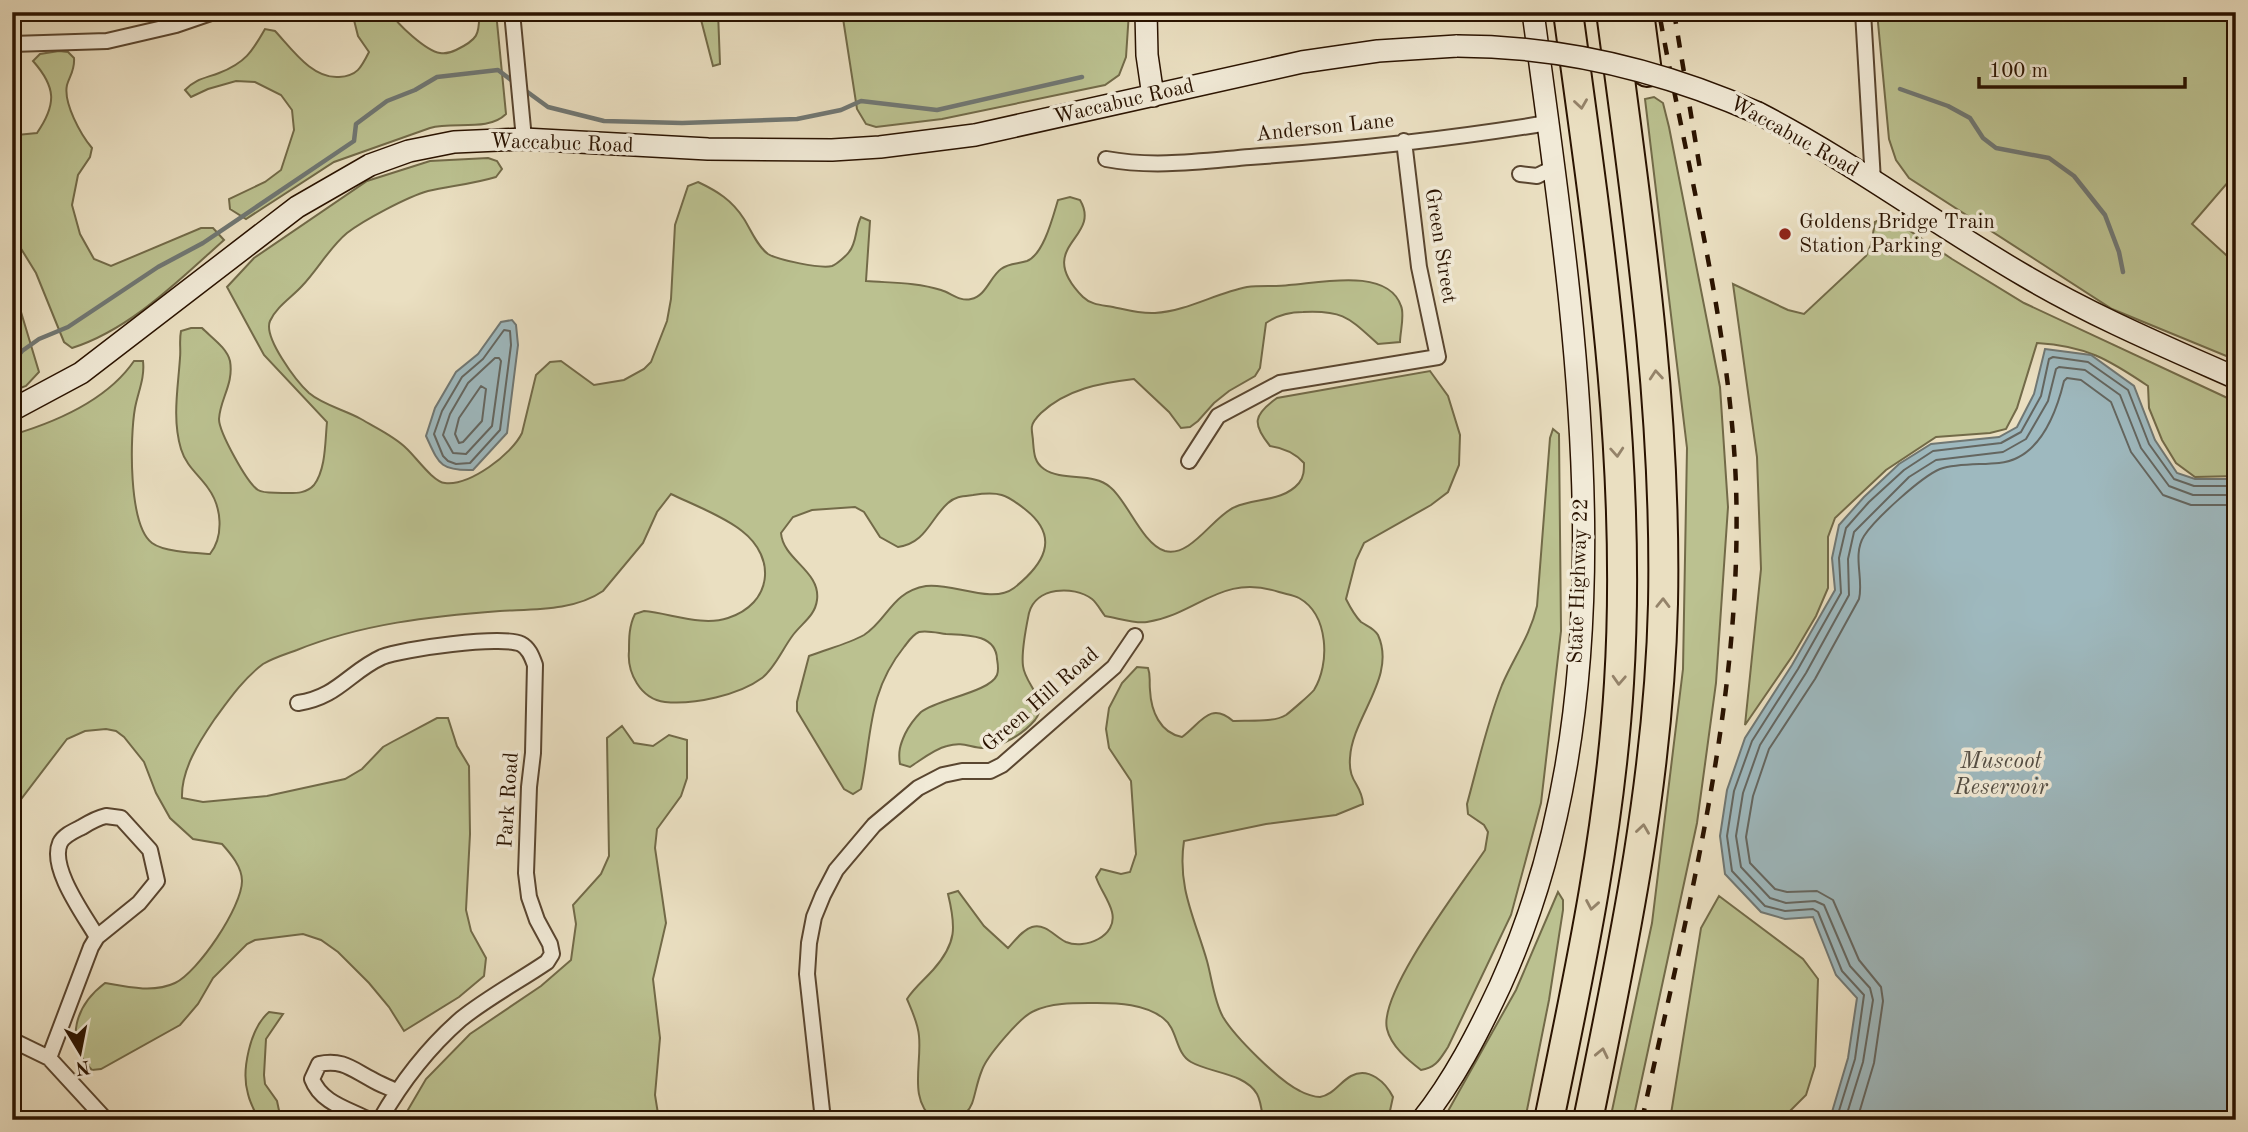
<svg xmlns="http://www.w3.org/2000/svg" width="2248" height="1132" viewBox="0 0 2248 1132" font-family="'Old Standard TT',serif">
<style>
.green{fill:#bbc190;stroke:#726a48;stroke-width:2}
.water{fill:#9eb9bf;stroke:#707773;stroke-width:2}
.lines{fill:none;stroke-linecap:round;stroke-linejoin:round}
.shore{stroke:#646660;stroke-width:2}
.stream{stroke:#707773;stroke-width:4.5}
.street-casing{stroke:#5a4630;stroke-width:18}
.secondary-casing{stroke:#2a1300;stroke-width:24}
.highway-casing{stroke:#2a1300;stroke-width:32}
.street{stroke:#f1ead7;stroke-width:14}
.secondary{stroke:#f1ead7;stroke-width:21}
.highway{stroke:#eadfc1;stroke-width:28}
.rail{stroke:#2a1300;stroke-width:4.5;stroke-dasharray:12 12;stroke-linecap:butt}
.secondary-bridge-casing{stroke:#2a1300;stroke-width:24;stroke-linecap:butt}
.secondary-bridge{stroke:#f1ead7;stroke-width:21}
.oneway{stroke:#94836a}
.poi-dot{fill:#8f2418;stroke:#f1ead7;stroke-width:2.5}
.labels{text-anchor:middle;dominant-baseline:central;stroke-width:7;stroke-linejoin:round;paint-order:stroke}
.street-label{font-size:21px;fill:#2a1300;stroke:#f1ead7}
.poi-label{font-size:21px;fill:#2a1300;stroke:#f1ead7;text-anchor:start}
.water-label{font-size:23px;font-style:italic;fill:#534d43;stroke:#f1ead7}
</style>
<rect width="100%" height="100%" fill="#eadfc1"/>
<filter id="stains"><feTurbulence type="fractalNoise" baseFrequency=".00286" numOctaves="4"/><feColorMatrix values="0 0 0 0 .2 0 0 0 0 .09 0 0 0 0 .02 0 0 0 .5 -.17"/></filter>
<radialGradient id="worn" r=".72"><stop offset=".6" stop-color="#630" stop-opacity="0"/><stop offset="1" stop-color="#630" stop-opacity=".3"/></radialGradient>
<path class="green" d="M 352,12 L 390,12 C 397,24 426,51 440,53 C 445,54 452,52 456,50 C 477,40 480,35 479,12 L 496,12 L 506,114 C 488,132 453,121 430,128 L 334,162 L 246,219 L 230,209 L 229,199 L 265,182 L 281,170 L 294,130 L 292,110 L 281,95 L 255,82 L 236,81 L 208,89 L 191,97 L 185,90 C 195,79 206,78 219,73 C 245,63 252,52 265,29 L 275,31 C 292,49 312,79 339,77 C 357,76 361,68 369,52 L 358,36 Z
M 699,12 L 718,12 L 720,64 L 713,66 Z
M 842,12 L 1129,12 L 1126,57 L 1119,75 L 1105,85 L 942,119 L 876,127 L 866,124 L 857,109 Z
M 1877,12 L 2236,12 L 2236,173 L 2192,224 L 2236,264 L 2236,360 L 2112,309 L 1909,178 L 1896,160 L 1889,139 Z
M 59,51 L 68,52 L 74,58 C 75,70 70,75 67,85 C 63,103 81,135 92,148 L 90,157 L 78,175 L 72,205 L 80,234 L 94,259 L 111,266 L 201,228 L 213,228 L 224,240 C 178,281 131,329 72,348 L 64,342 L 36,273 L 20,247 L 12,221 L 12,127 L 17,135 L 37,133 C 57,104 56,87 33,61 L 40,54 Z
M 1654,97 L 1663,103 L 1669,127 L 1720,387 L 1728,507 L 1716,683 L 1697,823 L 1633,1120 L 1610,1120 L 1652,923 L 1683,669 L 1687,448 L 1645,99 Z
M 488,158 L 497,161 L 502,169 L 496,177 C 473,184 450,186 428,191 C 407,197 364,220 347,233 C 330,247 318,269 302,286 C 292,297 276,307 270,321 C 263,337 296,381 309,393 C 323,405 345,410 361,419 C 376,428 394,436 406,448 C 416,457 433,482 445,483 C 470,486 512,454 522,433 L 536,375 L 550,362 L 561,361 L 594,385 L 624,380 L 644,369 L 651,362 L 667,321 L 671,299 L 675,225 L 688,186 L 698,182 C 717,191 732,200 744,219 C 751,230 757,246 768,254 C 778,260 821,269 832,266 C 837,264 846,256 849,252 C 857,243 855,228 861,217 L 870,221 L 866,281 C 891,283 916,282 941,290 C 951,293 960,302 971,299 C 986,296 990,277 1001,269 C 1009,263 1018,264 1027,261 C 1044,254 1053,216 1058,200 L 1070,197 L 1080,200 C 1103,239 1032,245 1083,297 C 1091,305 1103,305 1113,307 C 1127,310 1141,314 1155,313 C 1187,311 1216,293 1247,287 C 1261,285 1276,287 1289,285 C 1319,283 1388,267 1401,306 C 1405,315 1400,332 1400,342 L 1378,344 C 1349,318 1344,310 1303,312 C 1290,312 1276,316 1266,323 L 1260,368 L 1255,376 L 1229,391 L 1214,403 L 1198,421 L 1190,427 L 1181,428 L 1169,412 L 1134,379 C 1100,383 1067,389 1041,413 C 1038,416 1033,421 1032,426 C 1031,430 1033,437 1033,441 C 1034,453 1034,462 1044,469 C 1063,482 1093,472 1110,487 C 1127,500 1142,544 1165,551 C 1191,558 1214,515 1235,507 C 1255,498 1283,502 1299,483 C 1304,477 1304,470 1304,463 C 1295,453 1284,448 1270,446 C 1252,424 1253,415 1277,398 L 1430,371 L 1448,396 L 1460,435 L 1459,465 L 1448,492 L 1431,505 L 1364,543 L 1356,560 L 1346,599 C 1350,607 1355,616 1361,622 C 1367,626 1374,628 1378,635 C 1397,677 1352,717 1350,758 C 1348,783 1362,784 1363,804 L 1336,815 L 1266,824 L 1184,841 C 1177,887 1195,919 1207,961 C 1212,979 1214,1001 1223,1017 C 1235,1037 1279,1081 1300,1091 C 1305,1094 1315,1097 1320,1097 C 1333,1095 1340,1082 1351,1076 C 1369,1066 1386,1083 1393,1097 L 1388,1120 L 1263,1120 C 1262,1112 1261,1101 1257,1094 C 1245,1073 1210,1073 1191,1062 C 1175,1053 1178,1029 1163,1018 C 1145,1004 1118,1003 1097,1003 C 1077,1003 1052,1002 1034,1011 C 1021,1016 987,1056 982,1070 C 969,1102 980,1120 934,1120 C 908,1099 922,1065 919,1036 C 918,1023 912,1011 907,999 C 914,988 924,980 933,970 C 957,943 956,927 948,894 L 958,891 L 984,926 L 1008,948 C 1015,941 1022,930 1032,927 C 1046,923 1055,937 1066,942 C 1085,950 1118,936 1112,912 C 1109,900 1100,889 1096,877 L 1101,869 L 1121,874 L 1130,872 L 1136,854 L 1131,781 L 1109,748 L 1106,729 L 1109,708 L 1122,683 L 1137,667 L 1148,668 C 1151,676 1149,681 1150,690 C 1151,711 1160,733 1182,737 C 1201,723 1210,701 1233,721 C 1248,720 1273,723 1286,715 C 1290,712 1311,694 1314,690 C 1330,664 1329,615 1299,598 C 1294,595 1285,594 1279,592 C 1221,573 1198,614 1147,622 C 1135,624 1118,618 1105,616 C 1101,611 1097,603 1092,599 C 1073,585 1036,587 1029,613 C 1026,628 1021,651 1023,666 C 1025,685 1050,701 1035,720 C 1023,734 1002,747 984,748 C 970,748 964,741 947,746 C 934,749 921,760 910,767 L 900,764 C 898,752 900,745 905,734 C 909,726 915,718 921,712 C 938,699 990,692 997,675 C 999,670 998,665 997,659 C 996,634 966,635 946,634 C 938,633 927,630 919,632 C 912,635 908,642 904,647 C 867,693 872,736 861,789 L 853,794 L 844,789 L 797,711 L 797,702 L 809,656 C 827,649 848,644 864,635 C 888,620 891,592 926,586 C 951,582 992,605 1014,588 C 1043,565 1061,538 1026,510 C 1006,494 999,491 973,495 C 965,496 955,496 948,503 C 930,519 926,543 898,547 L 880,537 L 864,512 L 855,507 L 812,510 L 793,517 L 781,533 C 783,560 821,571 817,600 C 815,616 802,623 793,635 C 783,648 775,668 762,678 C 739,695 694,705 665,702 C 640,699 627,672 629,651 C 629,638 629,626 635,614 L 644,611 C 670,613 702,627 728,618 C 772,604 777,558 742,531 C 725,517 692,504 671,494 L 657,512 L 643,543 L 603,591 C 574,611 534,609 500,611 C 432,616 361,624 297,650 C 286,654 273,658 263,664 C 243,679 228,701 214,720 C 199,742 181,770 182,798 L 203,802 L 267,796 L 345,779 L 362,769 L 383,747 L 392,742 L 437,718 L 448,718 L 457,746 L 469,766 L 470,834 L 466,910 L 471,931 L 486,958 L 484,976 L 459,997 L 404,1031 L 389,1007 L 369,983 L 338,952 L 321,940 L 303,934 L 255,940 L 247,944 L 213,978 L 198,1004 L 180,1025 L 101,1069 L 92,1070 C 63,1041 76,1005 105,983 C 127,987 154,993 175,983 C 198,972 242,907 242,881 C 242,867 231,854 222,844 L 193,839 L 170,818 L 156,793 L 144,762 L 124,737 L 116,731 L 106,729 L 85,731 L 67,739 L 12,811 L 12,435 C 56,422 108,399 134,361 L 143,361 C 145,378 138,392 135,408 C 130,436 128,525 152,543 C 164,552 195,553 210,554 C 224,536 222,507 208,488 C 199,475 186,466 181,449 C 172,419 178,388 180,358 C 181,349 179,341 181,331 L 191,328 L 202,328 C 212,338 227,348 230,361 C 234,384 220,399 219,419 C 219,432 247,483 258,490 C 264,494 276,492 284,493 C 295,493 306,494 314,485 C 326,469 325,442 327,422 L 264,355 L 227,287 L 254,258 L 367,181 L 430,161 Z
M 1883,218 L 1898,223 L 1952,259 L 2024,303 L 2236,402 L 2236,476 L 2195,477 L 2176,463 L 2162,440 L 2149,408 L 2148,386 C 2108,359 2086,346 2037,343 L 2017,408 L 2006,429 L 1990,433 L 1936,437 L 1886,470 L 1835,518 L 1828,537 L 1828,588 L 1816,616 L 1793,655 L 1745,725 L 1761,569 L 1757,457 L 1733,284 L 1788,310 L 1804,314 L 1866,256 L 1871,245 L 1875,222 Z
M 12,291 L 15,292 L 39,372 L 26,386 L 12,391 Z
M 1553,429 L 1559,434 L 1561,631 L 1541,803 L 1511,915 L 1448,1047 C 1440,1059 1436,1068 1421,1070 C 1408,1060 1391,1046 1387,1029 C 1378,993 1463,883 1485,850 L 1488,832 L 1484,825 L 1468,814 L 1467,804 C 1478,764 1487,723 1502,685 C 1514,657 1530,636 1537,606 L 1550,438 Z
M 622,726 L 634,743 L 653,746 L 669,735 L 687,740 L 687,778 L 681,796 L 657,829 L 655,848 L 666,923 L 653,979 L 660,1038 L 655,1095 L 659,1120 L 402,1120 L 426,1079 L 470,1034 L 541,986 L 571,960 L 576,924 L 573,905 L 601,874 L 609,856 L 607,738 Z
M 1558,892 L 1563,900 L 1563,910 L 1549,1000 L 1525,1120 L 1443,1120 L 1516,990 Z
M 1719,896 L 1803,959 L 1818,979 L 1815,1066 L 1806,1095 L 1781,1120 L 1670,1120 L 1701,928 Z
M 269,1012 L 283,1014 L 266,1039 L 264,1075 L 265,1084 L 277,1101 L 281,1120 L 259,1120 C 255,1112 250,1103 248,1094 C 241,1071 250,1028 269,1012 Z"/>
<path class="water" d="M 512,320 L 516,325 L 518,345 L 507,433 L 473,470 C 440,471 439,464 426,436 L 435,408 L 456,372 L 478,354 L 501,322 Z
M 2045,349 L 2091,355 L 2134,386 L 2155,440 L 2177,473 L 2195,479 L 2236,479 L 2236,1120 L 1822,1120 L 1832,1112 L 1848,1058 L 1857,998 L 1836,975 L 1813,917 L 1785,919 L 1761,912 L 1725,874 L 1720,836 L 1727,790 L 1745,738 L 1792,665 L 1835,590 L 1832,558 L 1839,525 L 1864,497 L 1899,464 L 1931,444 L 1999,437 L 2017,427 L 2034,394 Z"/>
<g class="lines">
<path class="shore" d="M 504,330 L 510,331 L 511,345 L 500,430 L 470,463 L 456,464 L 448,461 L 443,456 L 434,434 L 442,411 L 462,377 L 483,359 Z
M 495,358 L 499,358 L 501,361 L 492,426 L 466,454 L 453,453 L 443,435 L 450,414 L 468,383 Z
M 481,386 L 486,389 L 482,421 L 463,442 L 459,443 L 455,434 L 459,418 Z
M 1834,1120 L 1838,1114 L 1855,1059 L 1864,995 L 1842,971 L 1818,912 L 1813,909 L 1785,911 L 1765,906 L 1732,871 L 1727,836 L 1734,791 L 1752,741 L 1798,669 L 1841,593 L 1839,558 L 1846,528 L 1869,502 L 1904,470 L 1933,451 L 2001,443 L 2021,432 L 2041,396 L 2049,359 L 2053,357 L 2088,362 L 2128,390 L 2149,444 L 2174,479 L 2194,486 L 2236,486
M 1845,1120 L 1863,1062 L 1873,1000 L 1870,988 L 1850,966 L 1824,905 L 1815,901 L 1786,903 L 1770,898 L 1741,867 L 1736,836 L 1743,793 L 1760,745 L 1806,673 L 1849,595 L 1848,559 L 1854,532 L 1909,477 L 1936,460 L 2003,452 L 2026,439 L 2048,401 L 2056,369 L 2059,367 L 2085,370 L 2120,395 L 2141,448 L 2169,486 L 2193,495 L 2236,495
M 1857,1120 L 1874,1063 L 1883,1001 L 1881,987 L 1859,960 L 1833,900 L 1817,891 L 1787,892 L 1775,889 L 1750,863 L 1746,837 L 1753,796 L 1769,749 L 1815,679 L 1859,599 C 1864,579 1852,555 1864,536 C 1875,519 1921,477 1940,469 C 1958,463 1981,465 1999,463 C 2039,459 2056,414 2064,381 L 2067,378 L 2081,380 L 2111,402 L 2131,452 L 2163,495 L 2191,505 L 2236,505"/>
<path class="stream" d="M 522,88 L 548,107 L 604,121 L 682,123 L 797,119 L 841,110 L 861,101 L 937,110 L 1082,77
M 1900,89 L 1948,106 L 1970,118 L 1983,138 L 1996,148 L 2049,158 L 2074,176 L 2105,215 L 2119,252 L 2123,272
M 12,363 L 22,351 L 39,339 L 68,327 L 158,267 L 203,243 L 354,141 L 356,124 L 387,101 L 415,90 L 437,77 L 498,70 L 515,83"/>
<defs>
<path id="street" d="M 512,12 L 524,139
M 1863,12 L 1873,181
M 12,44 L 107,41 L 176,25 L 214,12
M 1106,159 C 1154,168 1202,161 1250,157 C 1349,150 1450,139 1548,123
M 1520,174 L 1537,176 L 1553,168
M 1189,461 L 1218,416 L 1280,383 L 1438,357 L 1419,267 L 1404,141
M 298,703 C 338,697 349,672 382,657 C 401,649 503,635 521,644 C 529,648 532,657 535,665 L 533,753 L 529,787 L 526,873 L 529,897 L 537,920 L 550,944 L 552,954 L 547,962 C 519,981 487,998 461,1019 C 429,1047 401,1083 380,1120
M 106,816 L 121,818 L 150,850 L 157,881 L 139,903 L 97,937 C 85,916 49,868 60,843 C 64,835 74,831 82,827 C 90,822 97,818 106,816 Z
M 12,1040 L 49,1058 L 106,1120
M 49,1058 L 91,947 L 97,937
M 369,1120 C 348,1109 321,1103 312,1079 L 319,1064 C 342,1059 352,1069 371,1079 C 379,1084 388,1087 396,1091
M 823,1120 L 807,974 L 809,943 L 814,917 L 823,895 L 836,870 L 874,825 L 918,788 L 943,775 L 962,771 L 990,771 L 1002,765 L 1114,667 L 1135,636"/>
<path id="secondary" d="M 1146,12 L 1147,55 L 1153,96
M 1758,113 C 1851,161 1935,224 2025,276 C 2093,316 2164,346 2236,378
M 12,410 L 81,373 L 297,207 L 370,165 L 409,151 L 454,142 L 524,139 L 708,149 L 832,150 L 880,147 L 975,135 L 1302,62 L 1378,51 L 1457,46
M 1422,1120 C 1454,1080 1478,1033 1500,986 C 1636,687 1575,326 1533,12"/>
<path id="highway" d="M 1639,12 L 1647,72
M 1549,1120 C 1579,975 1610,831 1619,683 C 1633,459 1598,233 1568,12
M 1588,1120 C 1623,949 1659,779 1663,604 C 1667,405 1637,209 1611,12"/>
</defs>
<use href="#street" class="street-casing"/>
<use href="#secondary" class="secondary-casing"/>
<use href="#highway" class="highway-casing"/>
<use href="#street" class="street"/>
<use href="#secondary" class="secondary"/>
<use href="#highway" class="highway"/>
<path class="rail" d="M 1674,12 L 1700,169
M 1642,1120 C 1687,911 1743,701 1736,485 C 1730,325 1687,169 1659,12"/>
<defs>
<path id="secondary-bridge" d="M 1457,46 C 1563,46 1661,70 1758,113"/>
</defs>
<use href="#secondary-bridge" class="secondary-bridge-casing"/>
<use href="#secondary-bridge" class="secondary-bridge"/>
</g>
<defs><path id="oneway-chevron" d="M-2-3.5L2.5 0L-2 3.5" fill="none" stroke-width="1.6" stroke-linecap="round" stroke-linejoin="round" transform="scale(1.75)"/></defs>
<g class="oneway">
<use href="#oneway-chevron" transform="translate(1581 104) rotate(82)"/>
<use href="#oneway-chevron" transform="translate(1656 375) rotate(-95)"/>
<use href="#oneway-chevron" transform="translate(1617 452) rotate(86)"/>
<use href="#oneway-chevron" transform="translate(1663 603) rotate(-89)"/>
<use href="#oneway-chevron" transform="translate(1619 680) rotate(93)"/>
<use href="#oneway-chevron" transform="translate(1643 829) rotate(-82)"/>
<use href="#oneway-chevron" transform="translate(1592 905) rotate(100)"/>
<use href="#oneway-chevron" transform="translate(1602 1053) rotate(-78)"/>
</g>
<circle class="poi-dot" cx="1785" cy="234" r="7"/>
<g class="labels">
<g class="street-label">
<text transform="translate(1124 102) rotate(-13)">Waccabuc Road</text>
<text transform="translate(1325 128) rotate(-6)">Anderson Lane</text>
<text transform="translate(1794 137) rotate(29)">Waccabuc Road</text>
<text transform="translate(562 144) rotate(2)">Waccabuc Road</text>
<text transform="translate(1440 246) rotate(81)">Green Street</text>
<text transform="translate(1579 581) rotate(-88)">State Highway 22</text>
<text transform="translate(1041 700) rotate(-41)">Green Hill Road</text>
<text transform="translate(509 800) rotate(-86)">Park Road</text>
</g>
<g class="poi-label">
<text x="1799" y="222">Goldens Bridge Train<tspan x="1799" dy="24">Station Parking</tspan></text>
</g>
<g class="water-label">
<text x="2001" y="761">Muscoot<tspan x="2001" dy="26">Reservoir</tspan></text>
</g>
</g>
<rect width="2248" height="1132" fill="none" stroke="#eadfc1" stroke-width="42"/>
<rect x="14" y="14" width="2220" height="1104" fill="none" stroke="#2a1300" stroke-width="3.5"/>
<rect x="21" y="21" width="2206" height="1090" fill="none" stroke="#2a1300" stroke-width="2"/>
<g transform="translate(80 1052) rotate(170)" stroke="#f1ead7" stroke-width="5" paint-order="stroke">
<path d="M0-5L12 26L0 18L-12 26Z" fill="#2a1300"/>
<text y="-10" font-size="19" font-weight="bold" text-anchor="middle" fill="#2a1300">N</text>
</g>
<path d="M1979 77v10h206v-10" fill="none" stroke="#2a1300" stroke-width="3.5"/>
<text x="1989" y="77" font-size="21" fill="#2a1300" stroke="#f1ead7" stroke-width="5" paint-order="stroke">100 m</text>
<rect width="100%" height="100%" filter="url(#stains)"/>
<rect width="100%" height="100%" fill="url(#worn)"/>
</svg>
